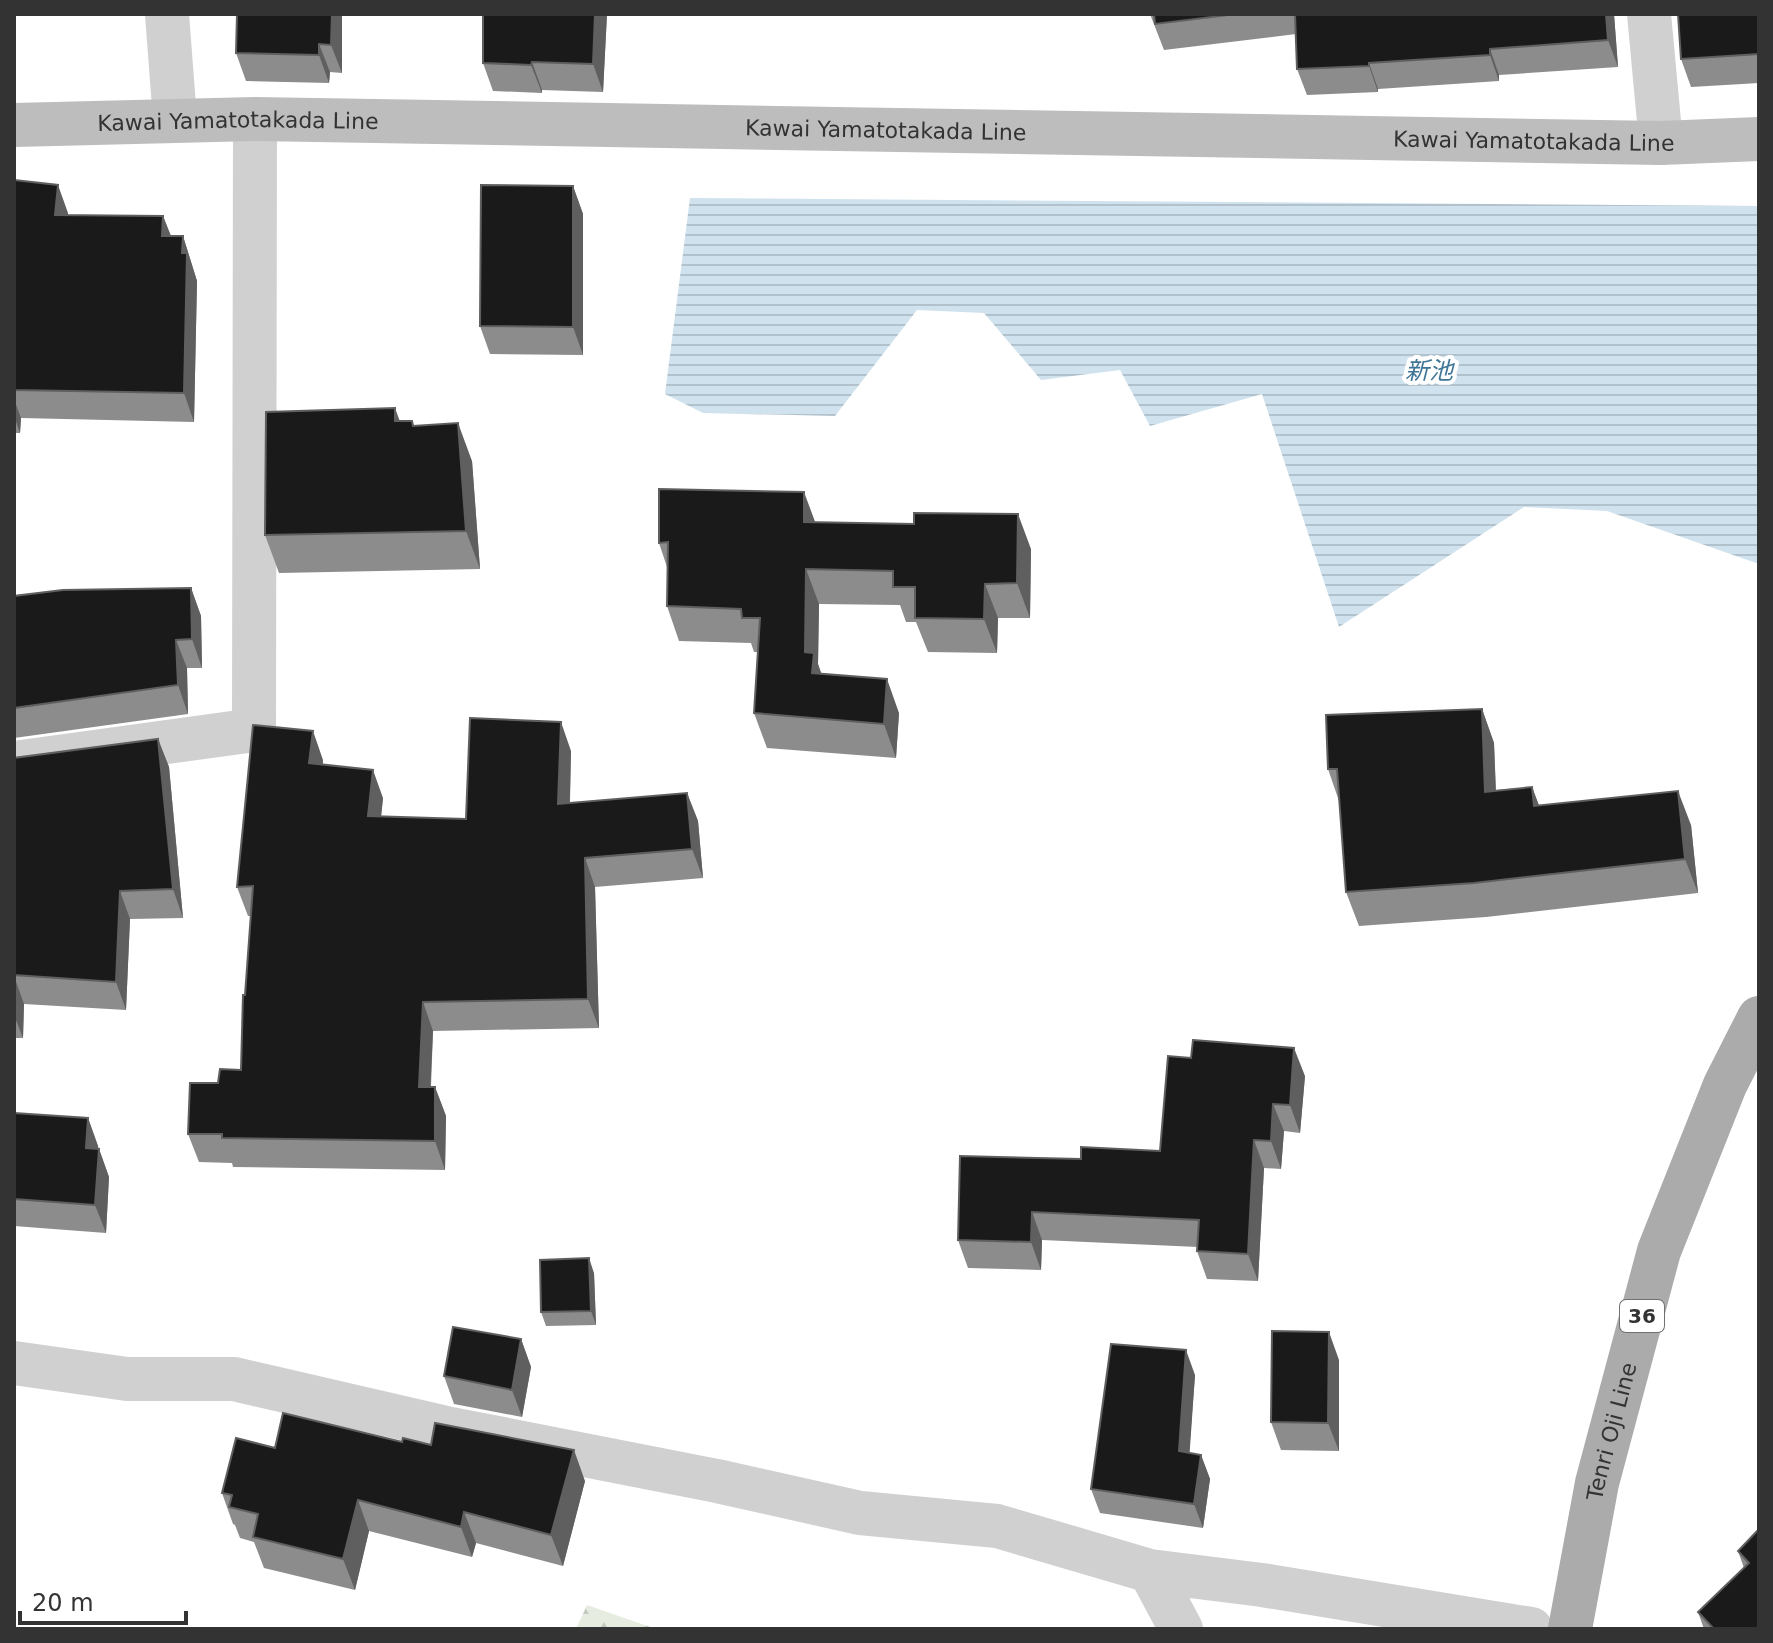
<svg xmlns="http://www.w3.org/2000/svg" width="1773" height="1643" viewBox="0 0 1773 1643" font-family="'DejaVu Sans','Noto Sans JP',sans-serif">
<style>
.forest{fill:url(#forest-firs)}
.water{fill:url(#water-rules)}
.lines{fill:none;stroke-linecap:round;stroke-linejoin:round}
.minor{stroke:#d0d0d0;stroke-width:44}
.secondary{stroke:#bdbdbd;stroke-width:44}
.primary{stroke:#ababab;stroke-width:44}
.wall{fill:#8c8c8c}
.shaded-wall{fill:#5f5f5f}
.building{fill:#1a1a1a;stroke:#5f5f5f;stroke-width:2}
.labels{text-anchor:middle;dominant-baseline:central;stroke-width:8;stroke-linejoin:round;paint-order:stroke}
.shield{fill:#fff;stroke:#707070;stroke-width:2}
.shield-label{font-size:20px;font-weight:bold;fill:#333}
.street-label{font-size:22px;fill:#333;stroke:#fff}
.water-label{font-size:24px;font-style:italic;fill:#3f7597;stroke:#fff}
</style>
<defs>
<pattern id="forest-firs" width="22" height="20" patternUnits="userSpaceOnUse" patternTransform="scale(2)"><rect width="22" height="20" fill="#e6ecdf"/><path d="M5 1l3.5 6h-7zM16 11l3.5 6h-7z" fill="#c6cbc0"/></pattern>
<pattern id="water-rules" width="6" height="5" patternUnits="userSpaceOnUse" patternTransform="scale(2)"><rect width="6" height="5" fill="#cfe2ee"/><path d="M0 2.5h6" fill="none" stroke="#b2c2cd"/></pattern>
</defs>
<rect width="100%" height="100%" fill="#fff"/>
<path class="forest" d="M 587,1605 L 656,1629 L 576,1629 Z"/>
<path class="water" d="M 690,198 L 1759,206 L 1759,564 L 1607,511 L 1524,507 L 1339,627 L 1262,394 L 1150,426 L 1120,370 L 1041,380 L 984,313 L 917,310 L 835,416 L 703,413 L 665,394 Z"/>
<g class="lines">
<path class="minor" d="M 167,14 L 175,120
M 1649,14 L 1661,143
M 14,763 L 254,730 L 255,119
M 14,1363 L 127,1379 L 234,1379 L 446,1428 L 717,1481 L 860,1513 L 997,1526 L 1150,1571 L 1262,1585 L 1531,1629
M 1150,1571 L 1181,1629"/>
<path class="secondary" id="s1" d="M 14,125 L 255,119 L 1661,143 L 1759,139"/>
<path class="primary" id="s2" d="M 1570,1629 L 1597,1483 L 1659,1251 L 1725,1085 L 1759,1018"/>
</g>
<path class="wall" d="M 342,14 L 342,73 L 330,72 L 329,83 L 246,81 L 236,53 Z
M 483,14 L 607,14 L 603,92 L 542,90 L 542,93 L 493,91 L 483,63 Z
M 1150,14 L 1614,14 L 1618,67 L 1499,75 L 1499,81 L 1378,89 L 1378,92 L 1307,95 L 1297,69 L 1296,34 L 1164,50 Z
M 1759,14 L 1759,83 L 1691,87 L 1681,59 Z
M 14,180 L 68,213 L 68,215 L 163,216 L 171,236 L 183,236 L 197,281 L 194,422 L 21,418 L 20,433 L 14,433 Z
M 573,186 L 583,214 L 583,355 L 490,354 L 480,326 Z
M 400,421 L 412,421 L 414,426 L 472,461 L 480,569 L 279,573 L 265,535 Z
M 815,522 L 1031,549 L 1030,618 L 998,618 L 997,653 L 928,652 L 916,622 L 906,622 L 900,605 L 819,604 L 818,664 L 821,673 L 899,713 L 896,758 L 767,748 L 754,713 L 758,652 L 754,652 L 751,643 L 679,641 L 667,606 L 667,567 L 659,543 Z
M 191,588 L 201,616 L 202,668 L 187,668 L 188,714 L 14,738 L 14,596 Z
M 1482,709 L 1494,743 L 1496,790 L 1532,787 L 1539,806 L 1691,825 L 1698,893 L 1486,917 L 1359,926 L 1346,892 L 1339,801 L 1328,769 Z
M 158,739 L 169,767 L 183,918 L 130,919 L 126,1010 L 24,1004 L 23,1038 L 14,1038 L 14,758 Z
M 571,751 L 570,803 L 687,793 L 698,821 L 703,878 L 595,887 L 599,1028 L 433,1031 L 431,1087 L 435,1087 L 446,1116 L 445,1170 L 233,1167 L 232,1163 L 199,1162 L 188,1134 L 218,1083 L 241,1070 L 251,916 L 248,916 L 237,887 L 323,760 L 323,764 L 383,798 L 381,817 L 466,819 Z
M 1305,1076 L 1300,1133 L 1284,1131 L 1281,1169 L 1264,1168 L 1258,1281 L 1207,1279 L 1197,1251 L 1198,1247 L 1042,1240 L 1041,1270 L 968,1268 L 958,1240 L 1081,1159 L 1160,1151 Z
M 14,1113 L 88,1118 L 109,1177 L 106,1233 L 14,1226 Z
M 594,1273 L 596,1325 L 546,1326 L 541,1312 Z
M 521,1339 L 531,1367 L 522,1417 L 454,1404 L 444,1376 Z
M 1339,1360 L 1339,1451 L 1281,1450 L 1271,1422 Z
M 1195,1375 L 1189,1453 L 1201,1455 L 1210,1479 L 1203,1528 L 1100,1513 L 1091,1489 Z
M 402,1442 L 585,1481 L 563,1566 L 476,1543 L 472,1557 L 369,1531 L 355,1590 L 264,1568 L 254,1542 L 240,1538 L 235,1525 L 233,1524 L 222,1493 Z
M 1759,1529 L 1759,1629 L 1704,1629 L 1698,1612 L 1744,1568 L 1738,1551 Z"/>
<path class="shaded-wall" d="M 332,14 L 342,14 L 342,73 L 331,45 Z
M 595,14 L 607,14 L 603,92 L 593,64 Z
M 1606,14 L 1614,14 L 1618,67 L 1608,40 Z
M 319,44 L 330,72 L 329,83 L 319,55 Z
M 1490,49 L 1499,75 L 1499,81 L 1490,55 Z
M 532,62 L 542,90 L 542,93 L 531,65 Z
M 1369,63 L 1378,89 L 1378,92 L 1369,66 Z
M 58,185 L 68,213 L 66,243 L 55,215 Z
M 573,186 L 583,214 L 583,355 L 573,327 Z
M 163,216 L 174,244 L 162,236 Z
M 183,236 L 197,281 L 194,422 L 184,393 L 182,253 Z
M 14,399 L 21,418 L 20,433 L 14,416 Z
M 395,408 L 409,446 L 395,421 Z
M 458,423 L 472,461 L 480,569 L 466,531 Z
M 804,492 L 817,527 L 804,522 Z
M 1018,514 L 1031,549 L 1030,618 L 1017,583 Z
M 806,569 L 819,604 L 818,664 L 826,687 L 825,707 L 805,652 Z
M 985,584 L 998,618 L 997,653 L 984,619 Z
M 191,588 L 201,616 L 202,668 L 192,639 Z
M 176,640 L 187,668 L 188,714 L 178,685 Z
M 887,679 L 899,713 L 896,758 L 884,724 Z
M 1482,709 L 1494,743 L 1497,825 L 1485,792 Z
M 561,722 L 571,751 L 569,833 L 558,804 Z
M 313,731 L 323,760 L 320,792 L 309,763 Z
M 158,739 L 169,767 L 183,918 L 173,889 Z
M 373,770 L 383,798 L 378,845 L 368,816 Z
M 1532,787 L 1545,821 L 1534,806 Z
M 1678,791 L 1691,825 L 1698,893 L 1685,859 Z
M 687,793 L 698,821 L 703,878 L 692,849 Z
M 585,858 L 595,887 L 599,1028 L 588,999 Z
M 120,891 L 130,919 L 126,1010 L 116,982 Z
M 14,976 L 24,1004 L 23,1038 L 14,1015 Z
M 423,1002 L 433,1031 L 429,1116 L 419,1087 Z
M 1294,1048 L 1305,1076 L 1300,1133 L 1290,1105 Z
M 435,1087 L 446,1116 L 445,1170 L 435,1141 Z
M 1273,1104 L 1284,1131 L 1281,1169 L 1271,1141 Z
M 88,1118 L 98,1146 L 96,1176 L 86,1148 Z
M 1254,1140 L 1264,1168 L 1258,1281 L 1248,1254 Z
M 99,1149 L 109,1177 L 106,1233 L 95,1205 Z
M 1032,1212 L 1042,1240 L 1041,1270 L 1031,1242 Z
M 589,1258 L 594,1273 L 596,1325 L 591,1311 Z
M 1329,1332 L 1339,1360 L 1339,1451 L 1328,1423 Z
M 521,1339 L 531,1367 L 522,1417 L 512,1390 Z
M 1186,1350 L 1195,1375 L 1188,1476 L 1179,1451 Z
M 574,1450 L 585,1481 L 563,1566 L 551,1535 Z
M 1201,1455 L 1210,1479 L 1203,1528 L 1194,1504 Z
M 358,1500 L 369,1531 L 355,1590 L 343,1559 Z
M 464,1512 L 476,1543 L 472,1557 L 461,1527 Z"/>
<path class="building" d="M 237,14 L 332,14 L 331,45 L 319,44 L 319,55 L 236,53 Z
M 483,14 L 595,14 L 593,64 L 532,62 L 531,65 L 483,63 Z
M 1154,14 L 1236,14 L 1155,24 Z
M 1295,14 L 1606,14 L 1608,40 L 1490,49 L 1490,55 L 1369,63 L 1369,66 L 1297,69 Z
M 1678,14 L 1758,14 L 1759,54 L 1681,59 Z
M 14,180 L 58,185 L 55,215 L 163,216 L 162,236 L 183,236 L 182,253 L 187,253 L 184,393 L 14,390 Z
M 481,185 L 573,186 L 573,327 L 480,326 Z
M 395,408 L 395,421 L 412,421 L 413,426 L 458,423 L 466,531 L 265,535 L 266,412 Z
M 659,489 L 804,492 L 804,522 L 914,524 L 914,513 L 1018,514 L 1017,583 L 985,584 L 984,619 L 915,618 L 915,587 L 893,587 L 893,571 L 806,569 L 805,652 L 814,653 L 812,673 L 887,679 L 884,724 L 754,713 L 760,618 L 742,618 L 741,609 L 667,606 L 668,542 L 659,543 Z
M 191,588 L 192,639 L 176,640 L 178,685 L 14,708 L 14,596 L 63,590 Z
M 1482,709 L 1485,792 L 1532,787 L 1534,806 L 1678,791 L 1685,859 L 1474,883 L 1346,892 L 1337,769 L 1328,769 L 1326,715 Z
M 470,718 L 561,722 L 558,804 L 687,793 L 692,849 L 585,858 L 588,999 L 423,1002 L 419,1087 L 435,1087 L 435,1141 L 222,1138 L 222,1134 L 188,1134 L 190,1083 L 218,1083 L 220,1069 L 241,1070 L 243,995 L 245,995 L 253,886 L 237,887 L 253,725 L 313,731 L 309,763 L 373,770 L 368,816 L 466,819 Z
M 158,739 L 173,889 L 120,891 L 116,982 L 14,975 L 14,758 Z
M 1193,1040 L 1294,1048 L 1290,1105 L 1273,1104 L 1271,1141 L 1254,1140 L 1248,1254 L 1197,1251 L 1199,1220 L 1032,1212 L 1031,1242 L 958,1240 L 960,1156 L 1081,1159 L 1081,1147 L 1160,1151 L 1168,1056 L 1191,1058 Z
M 14,1113 L 88,1118 L 86,1148 L 99,1149 L 95,1205 L 14,1199 Z
M 589,1258 L 591,1311 L 541,1312 L 540,1260 Z
M 453,1327 L 521,1339 L 512,1390 L 444,1376 Z
M 1272,1331 L 1329,1332 L 1328,1423 L 1271,1422 Z
M 1111,1344 L 1186,1350 L 1179,1451 L 1201,1455 L 1194,1504 L 1091,1489 Z
M 283,1413 L 402,1442 L 403,1438 L 431,1445 L 435,1423 L 574,1450 L 551,1535 L 464,1512 L 461,1527 L 358,1500 L 343,1559 L 253,1537 L 258,1514 L 229,1507 L 232,1495 L 222,1493 L 236,1438 L 275,1448 Z
M 1759,1529 L 1759,1629 L 1714,1629 L 1698,1612 L 1749,1563 L 1738,1551 Z"/>
<g class="labels">
<rect class="shield" x="1620" y="1300" width="44" height="32" rx="6"/>
<g class="shield-label">
<text x="1642" y="1316">36</text>
</g>
<g class="street-label">
<text stroke="none"><textPath href="#s1" startOffset="224">Kawai Yamatotakada Line</textPath></text>
<text stroke="none"><textPath href="#s1" startOffset="872">Kawai Yamatotakada Line</textPath></text>
<text stroke="none"><textPath href="#s1" startOffset="1520">Kawai Yamatotakada Line</textPath></text>
<text stroke="none"><textPath href="#s2" startOffset="202">Tenri Oji Line</textPath></text>
</g>
<g class="water-label">
<text x="1429" y="371">新池</text>
</g>
</g>
<rect width="1773" height="1643" fill="none" stroke="#333333" stroke-width="32"/>
<path d="M20 1611v12h166v-12" fill="none" stroke="#333333" stroke-width="4"/>
<text x="32" y="1611" font-size="24" fill="#333333" stroke="#ffffff" stroke-width="6" paint-order="stroke">20 m</text>
</svg>
